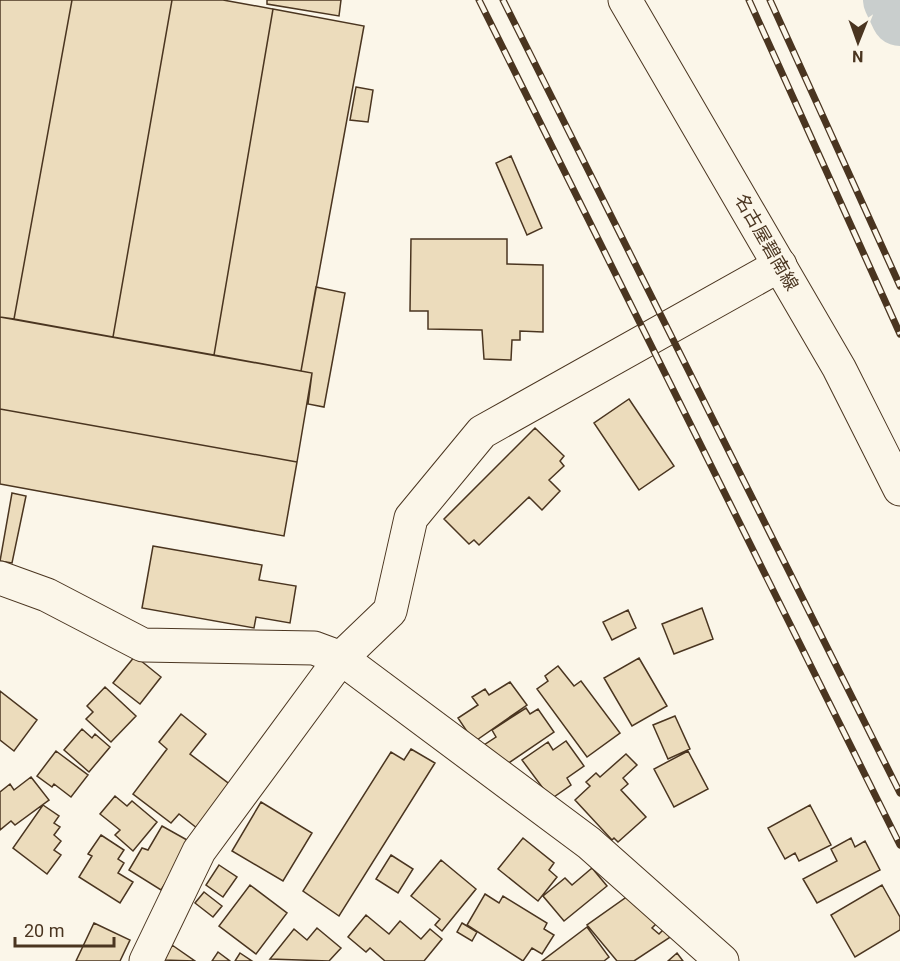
<svg xmlns="http://www.w3.org/2000/svg" width="900" height="961" viewBox="0 0 900 961" font-family="Roboto,'Noto Sans JP',sans-serif">
<style>
.lines{fill:none;stroke-linecap:round;stroke-linejoin:round}
.river{stroke:#c9cecd;stroke-width:58}
.building{fill:#ecdcbc;stroke:#4a3520;stroke-width:1.5}
.minor-casing{stroke:#4a3520;stroke-width:35}
.major-casing{stroke:#4a3520;stroke-width:35}
.minor{stroke:#fbf6e9;stroke-width:33}
.major{stroke:#fbf6e9;stroke-width:33}
.rail-casing{stroke:#4a3520;stroke-width:7}
.rail{stroke:#fbf6e9;stroke-width:4.5;stroke-dasharray:14;stroke-linecap:butt}
.labels{text-anchor:middle;dominant-baseline:central;stroke-width:4.5;stroke-linejoin:round;paint-order:stroke}
.street-label{font-size:18px;fill:#4a3520;stroke:#fbf6e9}
</style>
<rect width="100%" height="100%" fill="#fbf6e9"/>
<g class="lines">
<path class="river" d="M 892,0 L 900,17"/>
</g>
<path class="building" d="M 0,0 L 72,0 L 14,319 L 0,317 Z
M 72,0 L 172,0 L 113,337 L 14,319 Z
M 172,0 L 223,0 L 273,9 L 214,355 L 113,337 Z
M 267,0 L 341,0 L 339,16 L 267,4 Z
M 273,9 L 364,26 L 301,371 L 214,355 Z
M 356,87 L 373,90 L 368,122 L 350,120 Z
M 511,156 L 542,228 L 527,235 L 496,163 Z
M 411,239 L 507,239 L 507,264 L 543,265 L 543,332 L 520,331 L 520,340 L 512,340 L 511,360 L 484,359 L 482,330 L 428,329 L 428,311 L 410,311 Z
M 316,287 L 345,293 L 324,407 L 308,404 L 312,373 L 301,371 Z
M 0,317 L 312,373 L 297,462 L 0,409 Z
M 629,399 L 674,466 L 639,490 L 594,423 Z
M 0,409 L 297,462 L 284,536 L 0,484 Z
M 535,428 L 564,456 L 560,461 L 564,466 L 549,480 L 560,491 L 542,510 L 529,497 L 479,545 L 474,540 L 469,544 L 444,519 Z
M 12,493 L 26,496 L 12,563 L 0,561 Z
M 153,546 L 262,565 L 259,580 L 296,586 L 290,623 L 256,617 L 254,628 L 142,608 Z
M 702,608 L 713,639 L 674,654 L 662,624 Z
M 628,610 L 636,628 L 612,640 L 603,622 Z
M 135,656 L 161,677 L 140,704 L 113,683 Z
M 639,658 L 667,706 L 632,726 L 604,678 Z
M 558,666 L 574,686 L 581,681 L 620,733 L 587,757 L 537,689 L 548,681 L 545,676 Z
M 510,682 L 527,705 L 474,742 L 458,718 L 478,705 L 472,697 L 485,689 L 489,695 Z
M 105,687 L 136,716 L 111,742 L 86,719 L 93,712 L 87,706 Z
M 0,691 L 37,720 L 14,751 L 0,740 Z
M 526,708 L 530,714 L 538,709 L 554,732 L 500,769 L 484,745 L 496,737 L 492,730 Z
M 181,714 L 206,734 L 190,754 L 236,789 L 202,832 L 179,814 L 171,823 L 133,794 L 167,749 L 159,742 Z
M 675,716 L 690,749 L 668,759 L 653,725 Z
M 82,729 L 92,738 L 95,734 L 110,747 L 89,772 L 64,750 Z
M 566,741 L 584,766 L 567,778 L 571,785 L 551,799 L 522,760 L 548,742 L 553,750 Z
M 411,749 L 435,763 L 339,916 L 303,891 L 391,752 L 404,760 Z
M 56,751 L 88,775 L 71,797 L 54,784 L 52,787 L 37,776 Z
M 688,751 L 708,789 L 674,807 L 654,769 Z
M 626,754 L 637,765 L 623,778 L 628,784 L 621,790 L 646,817 L 618,842 L 614,838 L 612,840 L 575,800 L 590,786 L 586,782 L 596,773 L 600,777 Z
M 31,777 L 49,800 L 15,825 L 11,821 L 0,830 L 0,792 L 10,784 L 14,790 Z
M 115,796 L 127,806 L 132,801 L 157,822 L 133,851 L 115,835 L 120,830 L 100,814 Z
M 261,802 L 312,833 L 283,881 L 232,851 Z
M 43,805 L 59,816 L 54,823 L 60,827 L 54,835 L 61,841 L 54,850 L 61,855 L 47,874 L 13,848 Z
M 810,805 L 831,845 L 799,861 L 795,853 L 785,859 L 768,828 Z
M 162,826 L 196,845 L 173,871 L 161,890 L 129,870 L 142,848 L 148,850 Z
M 101,835 L 124,850 L 118,859 L 124,863 L 118,873 L 133,882 L 120,903 L 79,877 L 92,856 L 88,854 Z
M 523,838 L 554,863 L 549,870 L 557,877 L 538,901 L 498,869 Z
M 851,838 L 855,847 L 865,841 L 880,870 L 817,903 L 803,879 L 837,861 L 831,849 Z
M 391,855 L 413,869 L 398,893 L 376,879 Z
M 441,860 L 476,889 L 442,931 L 435,925 L 440,919 L 411,896 Z
M 219,865 L 237,877 L 223,897 L 206,885 Z
M 592,868 L 607,886 L 564,921 L 543,896 L 565,878 L 572,885 Z
M 250,885 L 287,913 L 256,954 L 219,926 Z
M 882,885 L 900,917 L 900,930 L 855,957 L 831,915 Z
M 204,892 L 222,906 L 213,917 L 195,903 Z
M 485,894 L 499,903 L 503,896 L 547,923 L 544,929 L 554,935 L 542,954 L 532,948 L 523,961 L 467,925 Z
M 628,896 L 657,923 L 652,928 L 659,934 L 664,929 L 672,936 L 634,961 L 617,961 L 587,925 Z
M 366,915 L 389,934 L 400,921 L 421,939 L 430,929 L 442,939 L 424,961 L 385,961 L 370,948 L 366,952 L 348,937 Z
M 94,923 L 130,940 L 120,961 L 76,961 Z
M 462,923 L 477,932 L 472,941 L 457,932 Z
M 587,927 L 609,957 L 604,961 L 542,961 Z
M 317,928 L 341,948 L 329,961 L 270,959 L 294,929 L 307,940 Z
M 172,945 L 195,961 L 162,960 Z
M 218,952 L 230,961 L 212,961 Z
M 240,953 L 252,961 L 235,961 Z
M 677,953 L 683,961 L 668,961 Z"/>
<g class="lines">
<defs>
<path id="minor" d="M 0,578 L 47,595 L 143,645 L 314,648 L 341,658 L 589,843 L 722,961
M 146,961 L 199,851 L 341,658 L 390,611 L 411,518 L 482,432 L 780,265"/>
<path id="major" d="M 625,0 L 839,368 L 900,489"/>
</defs>
<use href="#minor" class="minor-casing"/>
<use href="#major" class="major-casing"/>
<use href="#minor" class="minor"/>
<use href="#major" class="major"/>
<defs>
<path id="rail" d="M 479,0 L 900,845
M 503,0 L 900,793
M 749,0 L 900,334
M 770,0 L 900,286"/>
</defs>
<use href="#rail" class="rail-casing"/>
<use href="#rail" class="rail"/>
</g>
<g class="labels">
<g class="street-label">
<text transform="translate(767 242) rotate(60)">名古屋碧南線</text>
</g>
</g>
<g transform="translate(858 42) rotate(181)" stroke="#fbf6e9" stroke-width="4.5" paint-order="stroke">
<path d="M0-4.5L10 22L0 15L-10 22Z" fill="#4a3520"/>
<text y="-9" font-size="16" font-weight="bold" text-anchor="middle" fill="#4a3520">N</text>
</g>
<path d="M15 937v9h99v-9" fill="none" stroke="#4a3520" stroke-width="3"/>
<text x="24" y="937" font-size="18" fill="#4a3520" stroke="#fbf6e9" stroke-width="4.5" paint-order="stroke">20 m</text>
</svg>
